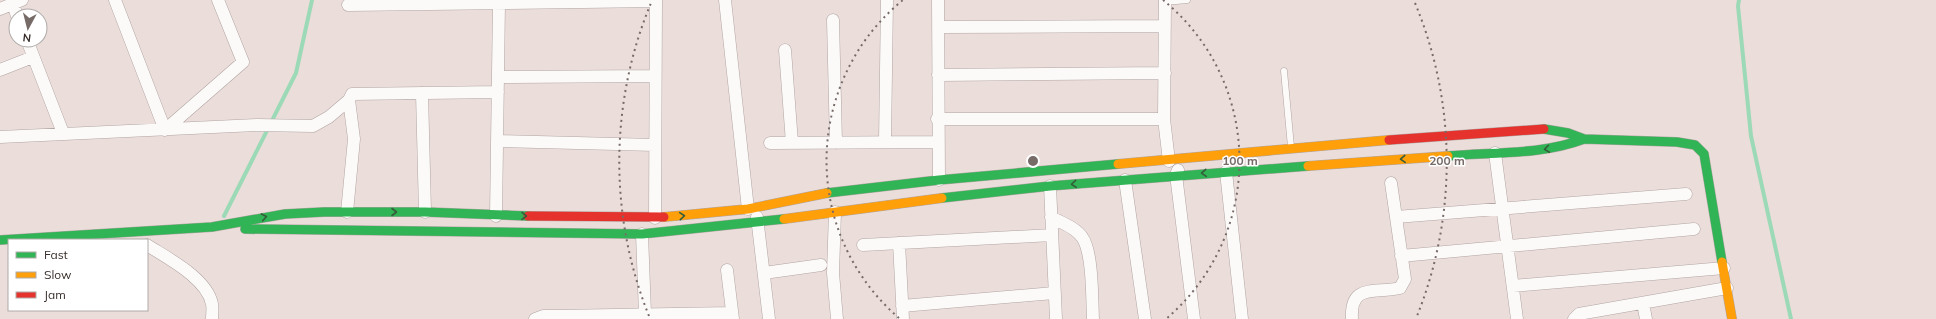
<svg xmlns="http://www.w3.org/2000/svg" width="1936" height="319" viewBox="0 0 1936 319" font-family="Mulish,sans-serif">
<style>
.lines{fill:none;stroke-linecap:round;stroke-linejoin:round}
.stream{stroke:#9cdab7;stroke-width:4}
.lane-casing{stroke:#b0a5a3;stroke-width:7}
.street-casing{stroke:#b0a5a3;stroke-width:13}
.fast-casing{stroke:#b0a5a3;stroke-width:10}
.slow-casing{stroke:#b0a5a3;stroke-width:10}
.jam-casing{stroke:#b0a5a3;stroke-width:10}
.lane{stroke:#fcfaf9;stroke-width:6}
.street{stroke:#fcfaf9;stroke-width:12}
.fast{stroke:#30b455;stroke-width:9}
.slow{stroke:#ff9f0a;stroke-width:9}
.jam{stroke:#e5322d;stroke-width:9}
.oneway{stroke:#355d3a}
.ring{fill:none;stroke:#776b68;stroke-width:2;stroke-dasharray:2 4}
.centre{fill:#776b68;stroke:#fff;stroke-width:2}
.ring-label{font-size:12px;text-anchor:middle;font-weight:bold;fill:#776b68;stroke:#fff;stroke-width:3;stroke-linejoin:round;paint-order:stroke}
</style>
<rect width="100%" height="100%" fill="#ebddd9"/>
<g class="lines">
<path class="stream" d="M 1739,0 L 1738,6 L 1751,136 L 1791,319
M 224,216 L 296,73 L 312,0"/>
<defs>
<path id="lane" d="M 1165,2 L 1187,0
M 1284,71 L 1291,147"/>
<path id="street" d="M 115,0 L 165,130 L 243,62 L 218,0
M 725,0 L 748,209
M 938,0 L 939,180
M 1165,0 L 1164,119 L 1169,161
M 13,4 L 17,16
M 348,5 L 656,1
M 0,9 L 22,0
M 833,20 L 836,143
M 938,27 L 1165,26
M 27,40 L 63,133
M 785,50 L 792,143
M 0,70 L 33,57
M 938,75 L 1165,73
M 498,77 L 655,76
M 422,93 L 425,212
M 937,119 L 1164,119
M 0,137 L 257,125 L 313,126 L 329,117 L 349,100 L 352,94 L 498,92
M 497,141 L 655,145
M 885,142 L 887,0
M 770,143 L 937,142
M 1495,153 L 1517,319
M 1178,170 L 1176,175 L 1194,319
M 1226,172 L 1242,319
M 1125,180 L 1145,319
M 1050,186 L 1056,319
M 347,212 L 354,139 L 349,100
M 835,212 L 833,273 L 837,319
M 496,216 L 499,3
M 757,217 L 769,319
M 1051,217 C 1062,223 1075,227 1082,237 C 1093,252 1092,299 1093,319
M 1396,217 L 1686,194
M 655,218 L 656,0
M 642,234 L 645,314
M 899,243 L 903,319
M 147,245 C 167,258 207,278 212,304 C 213,308 212,314 212,319
M 863,245 L 1052,235
M 1401,256 L 1694,229
M 727,270 L 733,319
M 764,273 L 821,265
M 1513,286 L 1724,268
M 1643,303 L 1646,319
M 902,306 L 1054,293
M 535,319 L 543,316 L 557,316 L 732,313
M 1352,319 C 1350,283 1374,294 1400,288 L 1405,279 L 1391,183
M 1574,319 L 1579,314 L 1727,288"/>
<path id="fast" d="M 1544,129 L 1568,133 L 1584,139 L 1677,142 L 1695,145 L 1704,154 L 1722,262
M 1448,156 C 1493,152 1542,155 1584,139
M 827,193 L 939,180 L 1118,164
M 942,198 L 1050,186 L 1308,166
M 245,229 L 642,234 L 784,219
M 0,240 L 212,227 L 285,214 L 324,212 L 425,212 L 528,216"/>
<path id="slow" d="M 1118,164 L 1389,140
M 1308,166 L 1448,156
M 664,217 L 748,209 L 827,193
M 784,219 L 942,198
M 1722,262 L 1732,319"/>
<path id="jam" d="M 1389,140 L 1544,129
M 528,216 L 664,217"/>
</defs>
<use href="#lane" class="lane-casing"/>
<use href="#street" class="street-casing"/>
<use href="#fast" class="fast-casing"/>
<use href="#slow" class="slow-casing"/>
<use href="#jam" class="jam-casing"/>
<use href="#lane" class="lane"/>
<use href="#street" class="street"/>
<use href="#fast" class="fast"/>
<use href="#slow" class="slow"/>
<use href="#jam" class="jam"/>
</g>
<defs><path id="oneway-chevron" d="M-2-3.5L2.5 0L-2 3.5" fill="none" stroke-width="1.6" stroke-linecap="round" stroke-linejoin="round"/></defs>
<g class="oneway">
<use href="#oneway-chevron" transform="translate(1547 149) rotate(172)"/>
<use href="#oneway-chevron" transform="translate(1403 159) rotate(177)"/>
<use href="#oneway-chevron" transform="translate(1204 173) rotate(176)"/>
<use href="#oneway-chevron" transform="translate(1074 184) rotate(175)"/>
<use href="#oneway-chevron" transform="translate(394 212)"/>
<use href="#oneway-chevron" transform="translate(524 216) rotate(1)"/>
<use href="#oneway-chevron" transform="translate(682 216) rotate(-5)"/>
<use href="#oneway-chevron" transform="translate(264 217) rotate(-11)"/>
</g>
<g class="ring">
<path d="M899 318A207 207 0 0 1 903 0M1163 0A207 207 0 0 1 1167 318"/>
<path d="M649 316A414 414 0 0 1 651 3M1415 3A414 414 0 0 1 1417 316"/>
</g>
<circle cx="1033" cy="161" r="6" class="centre"/>
<g class="ring-label">
<text x="1240" y="165">100 m</text>
<text x="1447" y="165">200 m</text>
</g>
<rect x="8" y="239" width="140" height="72" fill="#ffffff" stroke="#afabaa"/>
<rect x="16" y="252" width="20" height="6" fill="#30b455" stroke="#afabaa"/>
<text x="44" y="259" font-size="12" fill="#382e2b">Fast</text>
<rect x="16" y="272" width="20" height="6" fill="#ff9f0a" stroke="#afabaa"/>
<text x="44" y="279" font-size="12" fill="#382e2b">Slow</text>
<rect x="16" y="292" width="20" height="6" fill="#e5322d" stroke="#afabaa"/>
<text x="44" y="299" font-size="12" fill="#382e2b">Jam</text>
<g transform="translate(28 28) rotate(187)"><circle r="19" fill="#ffffff" stroke="#afabaa"/>
<path d="M0-3L7 15L0 10L-7 15Z" fill="#776b68"/>
<text y="-6" font-size="11" font-weight="bold" text-anchor="middle" fill="#382e2b">N</text>
</g>
</svg>
